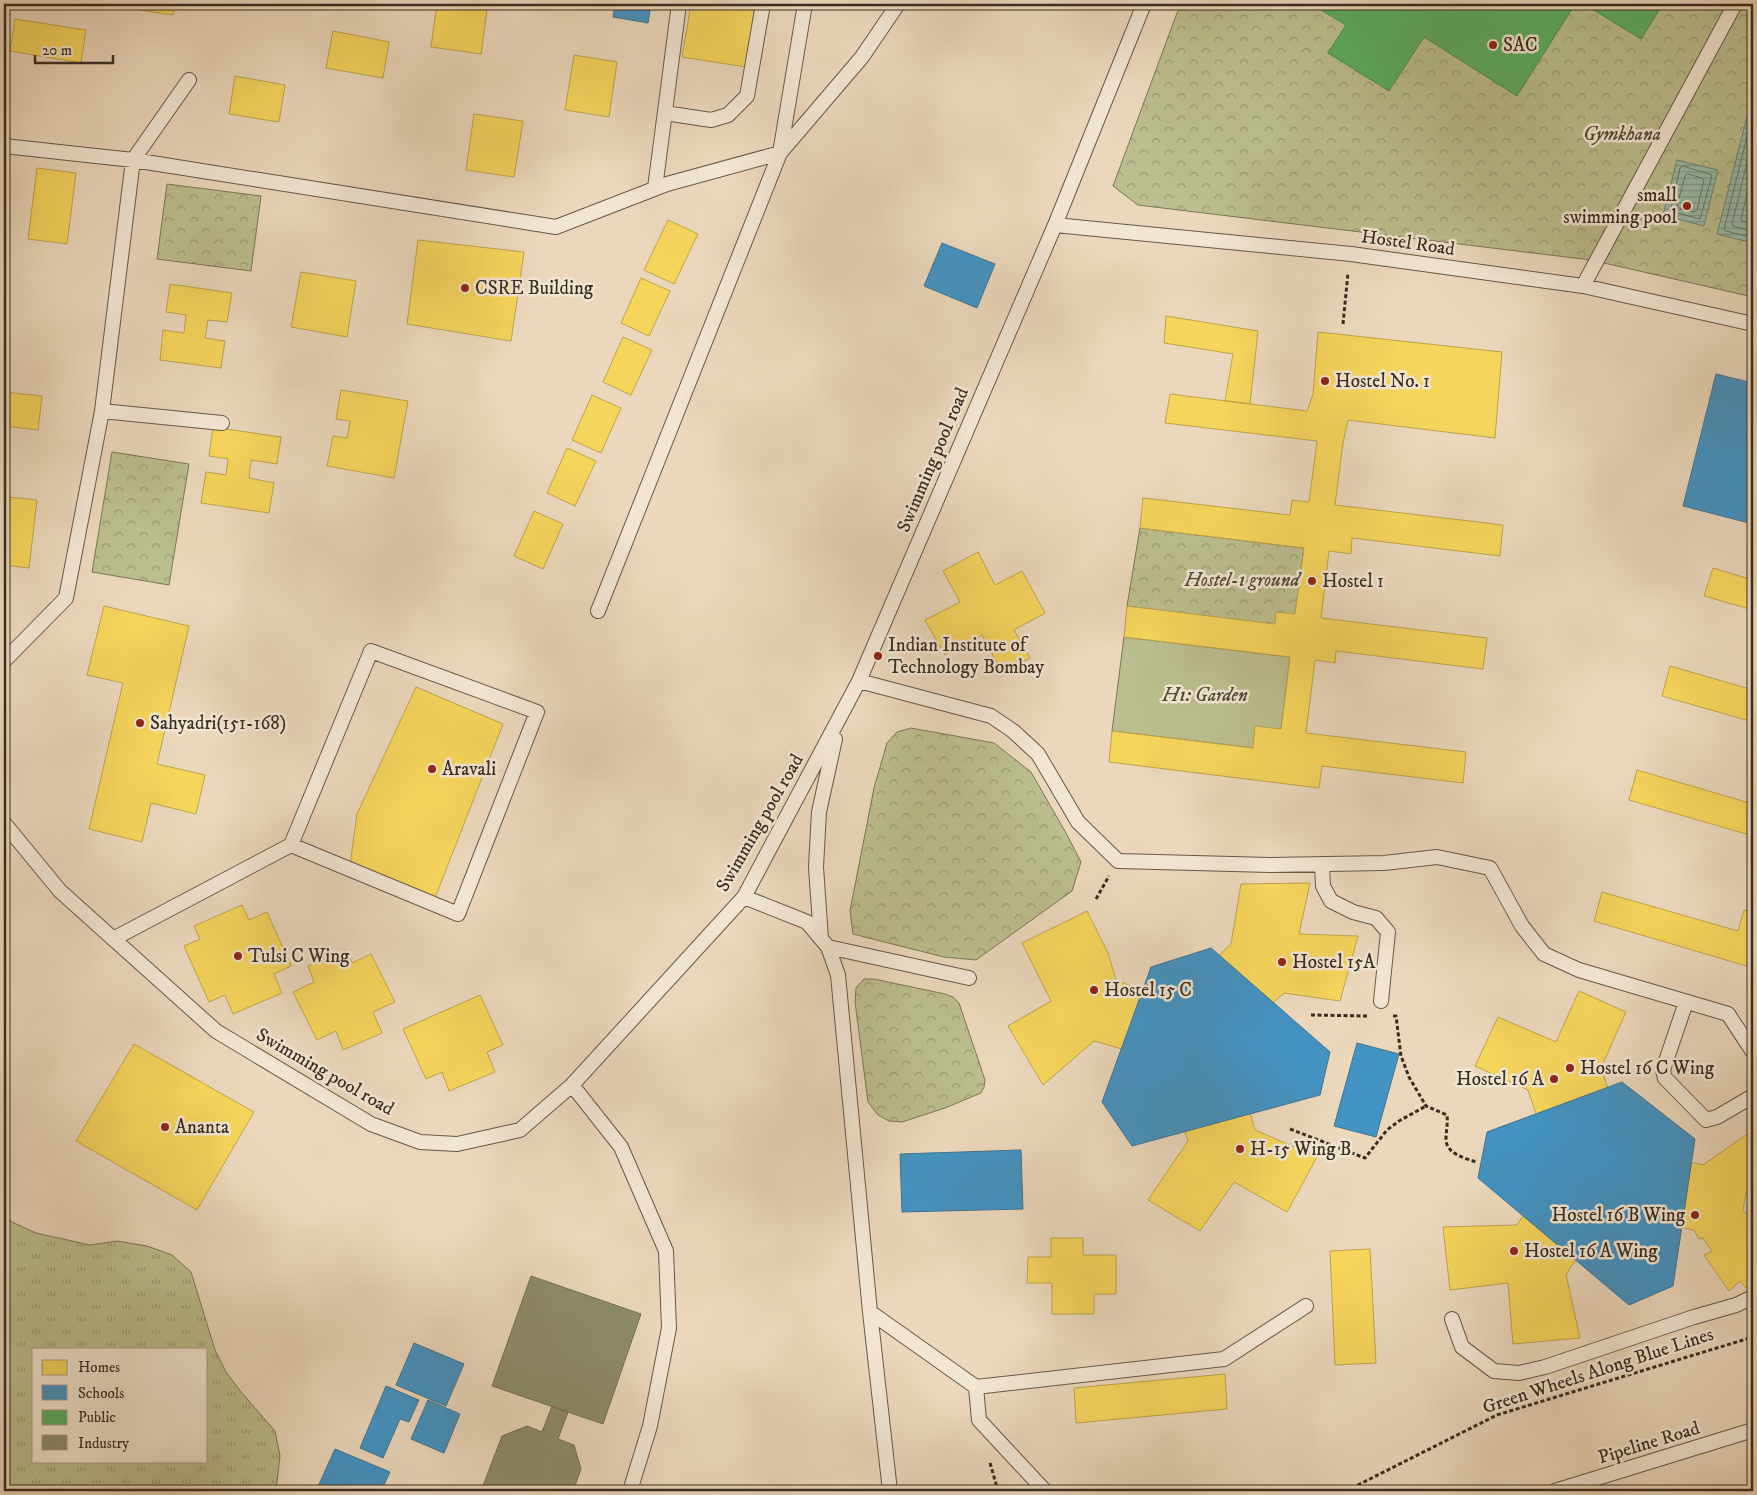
<svg xmlns="http://www.w3.org/2000/svg" width="1757" height="1495" viewBox="0 0 1757 1495" font-family="'IM FELL DW Pica',serif">
<style>
.grass{fill:url(#grass-tufts);stroke:#7a7657;fill-rule:evenodd}
.park{fill:url(#park-crowns);stroke:#7a7657}
.garden{fill:#bbbe8e;stroke:#7a7657}
.water{fill:url(#water-rules);stroke:#738273}
.homes{fill:#f6d55c;stroke:#bda34a}
.schools{fill:#4393c3;stroke:#407492}
.public{fill:#5aae61;stroke:#50874e}
.industry{fill:#8c8c6e;stroke:#737057}
.lines{fill:none;stroke-linecap:round;stroke-linejoin:round}
.shore{stroke:#697466;stroke-width:1}
.service-casing{stroke:#665847;stroke-width:16}
.path{stroke:#392d20;stroke-width:3;stroke-dasharray:4 2.5;stroke-linecap:butt}
.service{stroke:#f2e6d3;stroke-width:14}
.poi-dot{fill:#8f2418;stroke:#f2e6d3;stroke-width:2}
.labels{text-anchor:middle;dominant-baseline:central;stroke-width:5;stroke-linejoin:round;paint-order:stroke}
.poi-label{font-size:19px;fill:#392d20;stroke:#f2e6d3;text-anchor:start}
.park-label{font-size:19px;font-style:italic;fill:#534a36;stroke:#f2e6d3}
.street-label{font-size:19px;fill:#392d20;stroke:#f2e6d3}
</style>
<defs>
<pattern id="grass-tufts" width="24" height="20" patternUnits="userSpaceOnUse" patternTransform="scale(1.25)"><rect width="24" height="20" fill="#bbbe8e"/><path d="M3 7l-1-3M5 7V3M7 7l1-3M15 17l-1-3M17 17v-4M19 17l1-3" fill="none" stroke="#999b74"/></pattern>
<pattern id="park-crowns" width="20" height="18" patternUnits="userSpaceOnUse" patternTransform="scale(1.25)"><rect width="20" height="18" fill="#bbbe8e"/><path d="M2 6a3 3 0 1 1 6 0M12 15a3 3 0 1 1 6 0" fill="none" stroke="#999b74"/></pattern>
<pattern id="water-rules" width="6" height="5" patternUnits="userSpaceOnUse" patternTransform="scale(1.25)"><rect width="6" height="5" fill="#99bbab"/><path d="M0 2.5h6" fill="none" stroke="#7e988b"/></pattern>
</defs>
<rect width="100%" height="100%" fill="#ebd8bc"/>
<filter id="stains"><feTurbulence type="fractalNoise" baseFrequency=".004" numOctaves="4"/><feColorMatrix values="0 0 0 0 .2 0 0 0 0 .09 0 0 0 0 .02 0 0 0 .5 -.17"/></filter>
<radialGradient id="worn" r=".72"><stop offset=".6" stop-color="#630" stop-opacity="0"/><stop offset="1" stop-color="#630" stop-opacity=".3"/></radialGradient>
<path class="grass" d="M 4,1214 L 12,1222 L 36,1233 L 90,1245 L 117,1241 L 147,1246 L 172,1255 L 191,1272 L 215,1350 L 226,1372 L 241,1392 L 275,1431 L 280,1456 L 276,1491 L 4,1491 ZM 34,1349 L 206,1349 L 206,1461 L 34,1461 Z"/>
<path class="park" d="M 1183,4 L 1753,4 L 1753,297 L 1591,260 L 1138,205 L 1113,186 L 1177,13 Z
M 167,184 L 261,196 L 251,271 L 157,259 Z
M 112,452 L 189,464 L 169,585 L 92,572 Z
M 1140,528 L 1304,548 L 1293,629 L 1127,606 Z
M 911,728 L 994,743 L 1031,772 L 1066,833 L 1081,862 L 1072,891 L 976,960 L 944,957 L 853,934 L 850,911 L 874,788 L 887,743 L 897,732 Z
M 864,979 L 874,979 L 945,994 L 953,997 L 959,1003 L 985,1080 L 984,1087 L 981,1093 L 945,1108 L 902,1122 L 889,1121 L 878,1115 L 868,1102 L 855,1002 L 856,988 Z"/>
<path class="garden" d="M 1124,637 L 1290,657 L 1281,729 L 1253,748 L 1112,731 Z"/>
<path class="water" d="M 1753,93 L 1753,243 L 1717,234 Z
M 1677,160 L 1718,170 L 1704,226 L 1663,215 Z"/>
<path class="homes" d="M 101,4 L 175,4 L 173,15 Z
M 437,4 L 487,10 L 481,54 L 431,47 Z
M 691,4 L 756,4 L 746,67 L 682,57 Z
M 15,19 L 86,30 L 81,63 L 10,51 Z
M 333,31 L 389,42 L 383,78 L 326,68 Z
M 574,55 L 617,62 L 609,117 L 565,110 Z
M 235,76 L 285,85 L 279,122 L 229,114 Z
M 474,114 L 523,121 L 514,177 L 466,170 Z
M 37,168 L 76,173 L 67,244 L 28,239 Z
M 668,220 L 698,234 L 674,284 L 644,270 Z
M 418,240 L 524,252 L 511,341 L 407,324 Z
M 301,272 L 356,281 L 347,337 L 291,327 Z
M 641,278 L 670,291 L 649,336 L 621,323 Z
M 170,284 L 232,293 L 227,322 L 208,320 L 205,338 L 225,341 L 221,368 L 160,360 L 163,330 L 184,333 L 186,315 L 166,312 Z
M 1166,316 L 1258,331 L 1250,404 L 1225,401 L 1233,354 L 1164,343 Z
M 1318,332 L 1502,352 L 1495,438 L 1348,420 L 1343,443 L 1335,505 L 1503,525 L 1500,556 L 1352,538 L 1351,554 L 1329,551 L 1321,618 L 1487,638 L 1483,669 L 1336,651 L 1335,663 L 1315,660 L 1306,733 L 1466,752 L 1463,783 L 1322,766 L 1319,788 L 1109,762 L 1112,731 L 1253,748 L 1255,726 L 1281,729 L 1290,657 L 1124,637 L 1127,606 L 1275,624 L 1276,612 L 1295,614 L 1304,548 L 1140,528 L 1143,498 L 1290,515 L 1292,500 L 1309,502 L 1317,441 L 1165,423 L 1170,394 L 1307,411 L 1313,394 Z
M 623,337 L 652,350 L 631,395 L 603,382 Z
M 341,390 L 408,401 L 394,478 L 327,466 L 333,436 L 347,438 L 350,421 L 336,419 Z
M 4,392 L 42,396 L 38,430 L 4,426 Z
M 592,395 L 621,408 L 601,453 L 572,440 Z
M 213,427 L 281,437 L 277,464 L 251,460 L 249,478 L 274,483 L 269,513 L 201,503 L 206,472 L 226,475 L 228,459 L 209,456 Z
M 567,448 L 596,461 L 575,506 L 547,493 Z
M 8,497 L 37,500 L 29,568 L 4,565 L 4,538 Z
M 534,511 L 563,524 L 543,569 L 514,556 Z
M 978,552 L 995,585 L 1022,571 L 1045,613 L 1014,630 L 1030,658 L 1002,673 L 982,635 L 945,655 L 925,620 L 960,602 L 943,571 Z
M 1713,568 L 1753,580 L 1753,610 L 1704,596 Z
M 104,606 L 189,626 L 157,764 L 205,775 L 196,814 L 151,803 L 142,842 L 89,829 L 123,683 L 87,675 Z
M 1670,666 L 1753,690 L 1753,722 L 1662,696 Z
M 416,687 L 503,724 L 433,903 L 350,865 L 357,814 Z
M 1637,770 L 1753,804 L 1753,836 L 1629,800 Z
M 1310,883 L 1299,934 L 1358,936 L 1340,1001 L 1284,993 L 1243,1029 L 1194,979 L 1231,944 L 1241,884 Z
M 1602,892 L 1738,931 L 1744,910 L 1753,912 L 1753,968 L 1594,921 Z
M 242,905 L 249,920 L 267,912 L 291,966 L 274,974 L 282,993 L 233,1014 L 225,995 L 209,1002 L 184,946 L 200,939 L 194,926 Z
M 1087,911 L 1108,953 L 1116,980 L 1169,1001 L 1146,1056 L 1094,1041 L 1043,1085 L 1008,1026 L 1051,1001 L 1022,943 Z
M 346,950 L 352,963 L 371,954 L 395,1002 L 373,1012 L 382,1033 L 343,1050 L 336,1031 L 317,1040 L 293,992 L 314,982 L 308,966 Z
M 1579,991 L 1626,1012 L 1601,1068 L 1621,1126 L 1548,1150 L 1528,1090 L 1475,1066 L 1498,1017 L 1556,1042 Z
M 480,995 L 503,1045 L 487,1052 L 495,1072 L 449,1091 L 442,1072 L 426,1079 L 403,1029 Z
M 134,1044 L 254,1112 L 197,1210 L 76,1141 Z
M 1239,1075 L 1255,1130 L 1317,1157 L 1287,1212 L 1234,1182 L 1200,1231 L 1148,1200 L 1188,1141 L 1171,1094 Z
M 1753,1130 L 1753,1189 L 1746,1192 L 1743,1210 L 1752,1222 L 1753,1221 L 1753,1283 L 1746,1288 L 1740,1281 L 1729,1291 L 1704,1255 L 1712,1251 L 1703,1238 L 1699,1239 L 1694,1230 L 1644,1220 L 1646,1203 L 1639,1203 L 1644,1170 L 1654,1169 L 1655,1155 L 1703,1165 Z
M 1542,1188 L 1599,1228 L 1566,1274 L 1580,1338 L 1513,1344 L 1508,1283 L 1450,1290 L 1443,1227 L 1517,1225 Z
M 1051,1238 L 1083,1238 L 1083,1255 L 1116,1255 L 1116,1294 L 1094,1294 L 1094,1314 L 1052,1314 L 1052,1283 L 1027,1283 L 1028,1257 L 1051,1257 Z
M 1370,1249 L 1376,1363 L 1335,1365 L 1330,1251 Z
M 1225,1374 L 1227,1409 L 1076,1423 L 1074,1388 Z"/>
<path class="schools" d="M 615,4 L 651,4 L 648,23 L 613,17 Z
M 942,243 L 995,264 L 977,308 L 924,286 Z
M 1716,374 L 1753,383 L 1753,524 L 1683,506 Z
M 1211,948 L 1330,1052 L 1320,1095 L 1132,1146 L 1102,1102 L 1151,967 Z
M 1357,1043 L 1399,1054 L 1376,1137 L 1334,1126 Z
M 1622,1082 L 1695,1139 L 1673,1286 L 1629,1305 L 1478,1178 L 1487,1132 Z
M 1021,1150 L 1023,1209 L 902,1212 L 900,1154 Z
M 414,1343 L 464,1364 L 446,1406 L 396,1385 Z
M 386,1386 L 419,1400 L 409,1422 L 400,1419 L 383,1458 L 360,1448 Z
M 428,1400 L 460,1414 L 444,1453 L 411,1439 Z
M 335,1449 L 390,1472 L 381,1491 L 316,1491 Z
M 402,1487 L 414,1491 L 401,1491 Z"/>
<path class="public" d="M 1311,4 L 1575,4 L 1517,96 L 1424,37 L 1389,91 L 1328,53 L 1346,25 Z
M 1584,4 L 1663,4 L 1641,39 Z"/>
<path class="industry" d="M 531,1276 L 641,1314 L 603,1424 L 492,1386 Z
M 552,1406 L 568,1412 L 558,1439 L 574,1445 L 581,1469 L 573,1491 L 481,1491 L 502,1436 L 527,1426 L 542,1432 Z"/>
<g class="lines">
<path class="shore" d="M 1753,113 L 1724,229 L 1726,231 L 1753,238
M 1753,138 L 1732,224 L 1733,226 L 1753,232
M 1683,166 L 1712,175 L 1700,219 L 1670,211 L 1680,168 Z
M 1753,169 L 1741,219 L 1742,221 L 1753,224
M 1688,174 L 1702,178 L 1704,180 L 1697,210 L 1695,212 L 1679,208 L 1677,206 L 1685,176 Z"/>
<defs>
<path id="service" d="M 665,113 L 711,120 L 728,115 L 747,96 L 763,4
M 4,146 L 133,160 L 556,227 L 667,184 L 780,153 L 862,57 L 898,4
M 655,188 L 679,4
M 1055,225 L 1351,254 L 1583,286 L 1753,324
M 1583,286 L 1735,4
M 102,411 L 222,423
M 598,611 L 780,153 L 805,4
M 4,661 L 66,598 L 102,411 L 133,160 L 189,80
M 859,681 L 991,716 L 1013,731 L 1038,754 L 1078,822 L 1118,861 L 1270,865 L 1384,863 L 1437,857 L 1490,868 L 1522,926 L 1544,954 L 1579,970 L 1728,1014 L 1753,1052
M 4,823 L 60,891 L 216,1031 L 371,1124 L 420,1142 L 457,1144 L 520,1130 L 572,1085 L 744,897 L 859,681 L 1055,225 L 1144,4
M 1322,864 L 1323,886 L 1331,901 L 1353,912 L 1376,918 L 1388,932 L 1381,1001
M 744,897 L 807,922 L 828,947 L 838,975 L 870,1312 L 890,1491
M 113,939 L 291,845 L 371,651 L 537,712 L 458,914 L 291,845
M 821,939 L 816,867 L 819,812 L 835,739
M 828,947 L 969,978
M 1686,1002 L 1663,1070 L 1665,1078 L 1706,1120 L 1717,1117 L 1753,1096
M 572,1085 L 621,1147 L 666,1251 L 669,1328 L 650,1426 L 630,1491
M 870,1312 L 976,1387 L 979,1420 L 1045,1491
M 1452,1319 L 1462,1347 L 1494,1371 L 1519,1373 L 1545,1367 L 1694,1317 L 1736,1305 L 1753,1297
M 976,1387 L 1224,1359 L 1306,1306
M 1555,1491 L 1753,1430"/>
</defs>
<use href="#service" class="service-casing"/>
<path class="path" d="M 1343,324 L 1348,273
M 1096,899 L 1109,876
M 1311,1015 L 1367,1016
M 1393,1016 L 1396,1016 L 1401,1056 L 1409,1077 L 1426,1106 L 1447,1115 C 1448,1124 1446,1131 1446,1139 C 1446,1154 1465,1158 1476,1162
M 1290,1129 L 1365,1158 L 1387,1130 L 1399,1121 L 1426,1106
M 990,1463 L 998,1491
M 1346,1491 L 1497,1415 L 1753,1337"/>
<use href="#service" class="service"/>
</g>
<g class="poi-dot">
<circle cx="1493" cy="45" r="5"/>
<circle cx="1687" cy="206" r="5"/>
<circle cx="465" cy="288" r="5"/>
<circle cx="1325" cy="381" r="5"/>
<circle cx="1312" cy="581" r="5"/>
<circle cx="878" cy="656" r="5"/>
<circle cx="140" cy="723" r="5"/>
<circle cx="432" cy="769" r="5"/>
<circle cx="238" cy="956" r="5"/>
<circle cx="1282" cy="962" r="5"/>
<circle cx="1094" cy="990" r="5"/>
<circle cx="1570" cy="1068" r="5"/>
<circle cx="1554" cy="1079" r="5"/>
<circle cx="165" cy="1127" r="5"/>
<circle cx="1240" cy="1149" r="5"/>
<circle cx="1695" cy="1215" r="5"/>
<circle cx="1514" cy="1251" r="5"/>
</g>
<g class="labels">
<g class="poi-label">
<text x="1503" y="45">SAC</text>
<text x="1677" y="195" text-anchor="end">small<tspan x="1677" dy="22">swimming pool</tspan></text>
<text x="475" y="288">CSRE Building</text>
<text x="1335" y="381">Hostel No. 1</text>
<text x="1322" y="581">Hostel 1</text>
<text x="888" y="645">Indian Institute of<tspan x="888" dy="22">Technology Bombay</tspan></text>
<text x="150" y="723">Sahyadri(151-168)</text>
<text x="442" y="769">Aravali</text>
<text x="248" y="956">Tulsi C Wing</text>
<text x="1292" y="962">Hostel 15A</text>
<text x="1104" y="990">Hostel 15 C</text>
<text x="1580" y="1068">Hostel 16 C Wing</text>
<text x="1544" y="1079" text-anchor="end">Hostel 16 A</text>
<text x="175" y="1127">Ananta</text>
<text x="1250" y="1149">H-15 Wing B</text>
<text x="1685" y="1215" text-anchor="end">Hostel 16 B Wing</text>
<text x="1524" y="1251">Hostel 16 A Wing</text>
</g>
<g class="park-label">
<text x="1622" y="134">Gymkhana</text>
<text x="1242" y="580">Hostel-1 ground</text>
<text x="1205" y="695">H1: Garden</text>
</g>
<g class="street-label">
<text transform="translate(1408 243) rotate(8)">Hostel Road</text>
<text transform="translate(933 460) rotate(-67)">Swimming pool road</text>
<text transform="translate(760 823) rotate(-60)">Swimming pool road</text>
<text transform="translate(325 1072) rotate(30)">Swimming pool road</text>
<text transform="translate(1598 1371) rotate(-18)">Green Wheels Along Blue Lines</text>
<text transform="translate(1649 1443) rotate(-17)">Pipeline Road</text>
</g>
</g>
<rect width="1757" height="1495" fill="none" stroke="#ebd8bc" stroke-width="20"/>
<rect x="5" y="5" width="1747" height="1485" fill="none" stroke="#392d20" stroke-width="2.5"/>
<rect x="10" y="10" width="1737" height="1475" fill="none" stroke="#392d20"/>
<rect x="32" y="1348" width="175" height="115" fill="#f2e6d3" stroke="#a89c8b"/>
<rect x="42" y="1360" width="25" height="15" fill="#f6d55c" stroke="#a89c8b"/>
<text x="78" y="1372" font-size="15" fill="#392d20">Homes</text>
<rect x="42" y="1385" width="25" height="15" fill="#4393c3" stroke="#a89c8b"/>
<text x="78" y="1398" font-size="15" fill="#392d20">Schools</text>
<rect x="42" y="1410" width="25" height="15" fill="#5aae61" stroke="#a89c8b"/>
<text x="78" y="1422" font-size="15" fill="#392d20">Public</text>
<rect x="42" y="1435" width="25" height="15" fill="#8c8c6e" stroke="#a89c8b"/>
<text x="78" y="1448" font-size="15" fill="#392d20">Industry</text>
<path d="M35 55v8h78v-8" fill="none" stroke="#392d20" stroke-width="2.5"/>
<text x="42" y="55" font-size="15" fill="#392d20" stroke="#f2e6d3" stroke-width="4" paint-order="stroke">20 m</text>
<rect width="100%" height="100%" filter="url(#stains)"/>
<rect width="100%" height="100%" fill="url(#worn)"/>
</svg>
